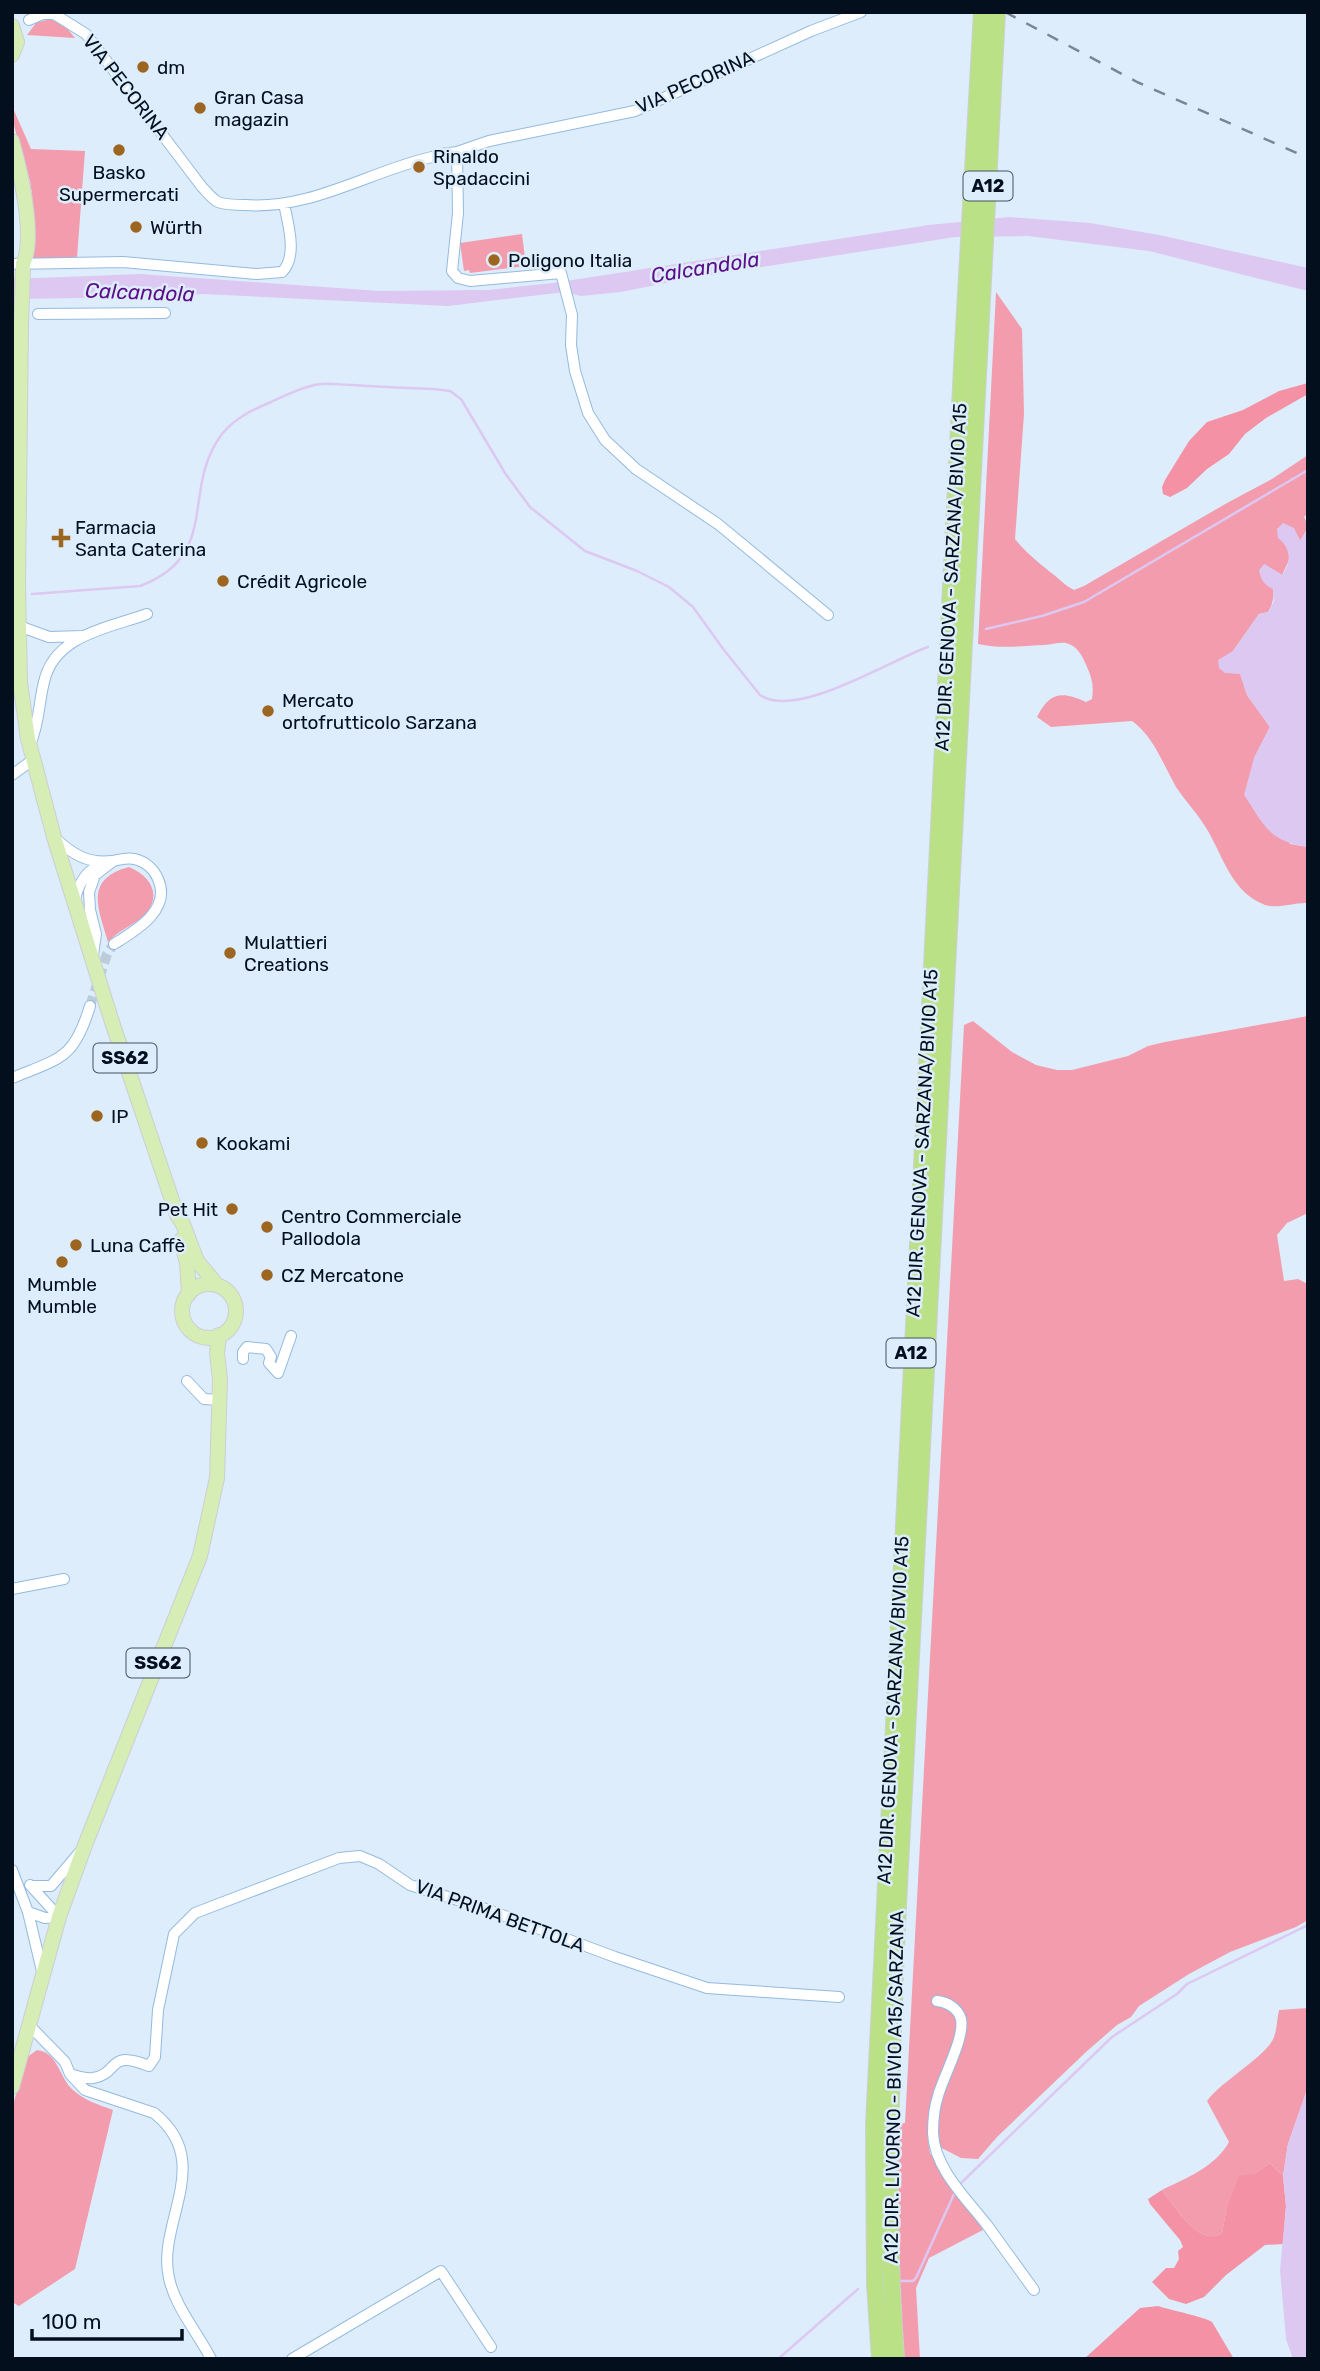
<svg xmlns="http://www.w3.org/2000/svg" width="1320" height="2371" viewBox="0 0 1320 2371" font-family="Rubik,sans-serif">
<style>
.green{fill:#f39cad}
.forest{fill:#f491a5}
.water{fill:#dcc8f1}
.lines{fill:none;stroke-linecap:round;stroke-linejoin:round}
.stream{stroke:#dcc8f1;stroke-width:2.5}
.minor-tunnel{stroke:#bcccda;stroke-width:10;stroke-dasharray:10 5;stroke-linecap:butt}
.minor-casing{stroke:#94badf;stroke-width:12}
.major-casing{stroke:#cdcfd2;stroke-width:16}
.highway-casing{stroke:#cdcfd2;stroke-width:18}
.minor{stroke:#fff;stroke-width:10}
.major{stroke:#d6edb6;stroke-width:14}
.highway{stroke:#bbe186;stroke-width:16}
.rail{stroke:#788694;stroke-width:2.5;stroke-dasharray:12 12;stroke-linecap:butt}
.major-bridge-casing{stroke:#cdcfd2;stroke-width:16;stroke-linecap:butt}
.major-bridge{stroke:#d6edb6;stroke-width:14}
.poi-dot{fill:#9c6520;stroke:#ddedfc;stroke-width:2.5}
.labels{text-anchor:middle;dominant-baseline:central;stroke-width:5;stroke-linejoin:round;paint-order:stroke}
.shield{fill:#ddedfc;stroke:#44525f;stroke-width:2}
.shield-label{font-size:18px;font-weight:bold;fill:#030f1c}
.poi-label{font-size:19px;fill:#030f1c;stroke:#ddedfc;text-anchor:start}
.street-label{font-size:19px;fill:#030f1c;stroke:#ddedfc}
.water-label{font-size:21px;font-style:italic;fill:#5c0d89;stroke:#ddedfc}
</style>
<rect width="100%" height="100%" fill="#ddedfc"/>
<path class="green" d="M 50,19 L 65,26 L 75,38 L 27,35 L 36,23 Z
M 12,106 L 31,149 L 85,151 L 77,258 L 33,259 C 32,234 35,206 30,181 C 25,156 12,132 12,106 Z
M 522,234 L 526,266 L 470,273 L 469,270 L 464,271 L 460,243 Z
M 996,292 L 1022,329 L 1024,414 L 1015,539 C 1026,553 1037,561 1050,572 C 1059,578 1064,585 1074,590 L 1084,586 L 1227,503 L 1272,479 L 1308,455 L 1308,513 L 1304,517 C 1310,527 1306,531 1300,541 L 1286,544 L 1290,558 L 1282,575 L 1264,564 C 1271,583 1279,593 1268,612 L 1259,614 L 1233,651 L 1247,695 L 1270,727 L 1254,758 L 1290,844 L 1308,847 L 1308,903 C 1295,902 1278,909 1265,905 C 1232,892 1224,859 1208,831 C 1199,815 1186,802 1176,787 C 1163,764 1154,737 1132,721 L 1051,727 L 1037,717 C 1050,692 1061,691 1086,702 L 1092,699 C 1094,686 1092,678 1087,667 C 1083,657 1078,646 1066,643 C 1059,642 1051,645 1044,645 C 1021,646 1001,649 978,644 Z
M 129,867 C 153,877 164,899 140,919 C 129,927 118,931 108,942 C 98,908 84,879 129,867 Z
M 1308,1016 L 1308,1213 L 1287,1223 L 1277,1235 L 1284,1281 L 1298,1279 L 1308,1284 L 1308,1920 L 1296,1927 L 1230,1952 L 1189,1974 L 1139,2006 L 1131,2017 L 1117,2025 L 1086,2052 L 997,2137 L 978,2159 L 961,2158 L 928,2141 L 930,2153 L 983,2230 L 929,2258 L 916,2288 L 920,2359 L 896,2359 L 889,2125 L 905,2123 L 964,1025 L 973,1021 L 1012,1052 L 1036,1065 L 1057,1070 L 1072,1070 L 1128,1056 L 1148,1046 L 1165,1042 Z
M 1308,2008 L 1308,2087 L 1288,2144 L 1283,2176 L 1270,2163 L 1254,2174 L 1226,2211 L 1222,2233 C 1199,2248 1175,2206 1162,2190 C 1188,2177 1215,2167 1229,2142 L 1207,2101 C 1220,2082 1268,2055 1274,2037 C 1277,2029 1277,2019 1279,2010 Z
M 37,2050 C 59,2053 59,2078 73,2090 C 84,2100 99,2105 113,2110 L 75,2269 L 19,2306 L 12,2302 L 12,2109 L 26,2058 Z"/>
<path class="forest" d="M 1308,383 L 1308,394 L 1266,418 L 1245,434 L 1229,454 L 1207,469 L 1187,488 L 1170,497 L 1163,494 L 1162,487 L 1165,480 L 1189,441 L 1207,422 L 1243,410 L 1279,391 Z
M 1270,2163 L 1283,2176 L 1286,2206 L 1283,2244 L 1265,2245 L 1226,2275 L 1204,2297 L 1186,2304 L 1169,2299 L 1152,2282 L 1166,2268 L 1174,2268 L 1179,2259 L 1178,2251 L 1183,2247 L 1180,2240 L 1150,2204 L 1148,2199 L 1162,2190 C 1175,2206 1199,2248 1222,2233 L 1226,2211 L 1239,2176 L 1254,2174 Z
M 1158,2306 C 1170,2310 1205,2317 1212,2322 L 1234,2359 L 1084,2359 L 1140,2308 Z"/>
<path class="water" d="M 1009,217 L 1090,223 L 1159,235 L 1308,268 L 1308,291 L 1149,251 L 1028,236 L 955,237 L 691,278 L 621,292 L 581,296 L 565,292 L 448,306 L 203,294 L 157,297 L 12,299 L 12,279 L 140,274 L 380,291 L 488,290 L 553,283 L 929,225 Z
M 1283,523 L 1294,528 L 1300,540 L 1308,529 L 1308,847 C 1268,841 1265,826 1244,795 L 1254,758 L 1270,727 L 1247,695 L 1240,674 L 1225,673 L 1219,668 L 1218,660 L 1233,651 L 1259,614 L 1268,612 L 1274,601 L 1273,589 C 1264,585 1261,580 1259,570 L 1264,564 L 1282,575 C 1292,562 1291,548 1278,538 L 1277,529 Z
M 1308,2087 L 1308,2359 L 1293,2359 L 1286,2339 L 1280,2270 L 1286,2206 L 1283,2176 L 1288,2144 Z"/>
<g class="lines">
<path class="stream" d="M 32,594 L 140,586 C 222,555 180,489 222,434 C 235,418 252,410 271,402 C 286,395 304,386 321,384 C 331,383 343,385 353,385 C 380,387 407,388 434,389 L 450,391 L 461,399 L 505,473 L 530,507 L 585,551 L 637,571 L 669,587 L 693,607 L 724,650 L 760,695 C 797,720 890,660 928,647
M 986,629 L 1042,616 L 1084,602 L 1308,470
M 961,2183 L 1112,2037 L 1177,1994 L 1187,1984 L 1308,1925
M 899,2281 L 913,2281 L 916,2278 L 955,2192
M 778,2359 L 858,2289"/>
<path class="minor-tunnel" d="M 90,1006 L 107,954 L 114,944"/>
<defs>
<path id="minor" d="M 29,20 L 43,14 L 54,14 L 86,34 L 202,187 C 207,192 212,199 218,202 C 226,205 236,205 245,205 C 311,210 370,171 432,157
M 457,152 L 458,213 L 452,271 L 458,278 L 470,281 L 561,273 L 572,315 L 571,345 L 575,371 L 588,413 L 605,440 L 636,469 L 718,524 L 828,615
M 441,154 L 457,152 L 489,141 L 635,111 L 811,31 L 861,12
M 12,264 L 123,262 L 257,274 L 282,272 C 298,257 288,223 284,204
M 38,314 L 165,313
M 19,626 L 49,637 L 83,636
M 30,745 C 40,721 38,706 44,682 C 54,635 109,628 147,614
M 12,775 L 34,759
M 55,838 C 72,854 88,864 112,861 C 119,860 127,857 134,859 C 145,861 154,869 158,879 C 172,910 135,931 114,944
M 75,900 C 78,885 84,873 98,866
M 93,955 L 96,934 L 90,910 L 89,892 L 95,875 L 112,862
M 12,1078 C 61,1058 74,1059 90,1006
M 243,1359 L 243,1352 L 247,1347 L 266,1349 L 271,1357 L 269,1363 L 278,1373 L 291,1336
M 187,1381 L 204,1399 L 220,1400
M 12,1589 L 64,1579
M 12,1870 L 28,1912 L 42,1971
M 30,1885 L 59,1917
M 32,1886 L 51,1886 L 79,1853
M 28,1912 L 45,1918 L 59,1917
M 937,2001 C 947,2002 958,2008 961,2019 C 965,2038 943,2077 938,2096 C 934,2108 933,2121 933,2133 C 934,2168 967,2199 987,2225 C 1003,2247 1019,2269 1034,2290
M 29,2025 L 65,2062 L 70,2074 C 77,2076 85,2079 93,2078 C 121,2073 106,2049 149,2066 L 155,2057 L 158,2010 L 174,1934 L 195,1913 L 339,1858 L 360,1856 L 379,1864 L 410,1885 L 486,1909 L 615,1957 L 707,1988 L 839,1997
M 70,2074 L 85,2090 L 154,2113 C 216,2162 156,2223 169,2278 C 175,2307 198,2333 211,2359
M 292,2359 L 441,2271 L 491,2347"/>
<path id="major" d="M 12,26 L 17,42 L 12,55
M 12,141 C 20,170 36,237 23,264
M 21,325 L 18,584 L 20,682 L 28,739 L 54,837 L 112,1022 L 177,1215 L 183,1224 L 197,1261 L 217,1285
M 181,1240 L 187,1263 L 189,1294
M182 1311a27 27 0 1 1 54 0a27 27 0 1 1-54 0Z
M 12,2087 L 59,1917 L 85,1845 L 200,1556 L 217,1478 L 220,1379 L 217,1353 L 219,1335"/>
<path id="highway" d="M 880,2359 L 875,2284 L 874,2125 L 963,347 L 982,12
M 896,2359 C 885,2214 891,2069 897,1924 L 997,12"/>
</defs>
<use href="#minor" class="minor-casing"/>
<use href="#major" class="major-casing"/>
<use href="#highway" class="highway-casing"/>
<use href="#minor" class="minor"/>
<use href="#major" class="major"/>
<use href="#highway" class="highway"/>
<path class="rail" d="M 1005,12 L 1137,82 L 1308,158"/>
<defs>
<path id="major-bridge" d="M 21,325 L 23,268"/>
</defs>
<use href="#major-bridge" class="major-bridge-casing"/>
<use href="#major-bridge" class="major-bridge"/>
</g>
<g class="poi-dot">
<circle cx="143" cy="67" r="7"/>
<circle cx="200" cy="108" r="7"/>
<circle cx="119" cy="150" r="7"/>
<circle cx="419" cy="167" r="7"/>
<circle cx="136" cy="227" r="7"/>
<circle cx="494" cy="260" r="7"/>
<path d="M57.5 527.5h7v7h7v7h-7v7h-7v-7h-7v-7h7z"/>
<circle cx="223" cy="581" r="7"/>
<circle cx="268" cy="711" r="7"/>
<circle cx="230" cy="953" r="7"/>
<circle cx="97" cy="1116" r="7"/>
<circle cx="202" cy="1143" r="7"/>
<circle cx="232" cy="1209" r="7"/>
<circle cx="267" cy="1227" r="7"/>
<circle cx="76" cy="1245" r="7"/>
<circle cx="62" cy="1262" r="7"/>
<circle cx="267" cy="1275" r="7"/>
</g>
<g class="labels">
<g class="shield">
<rect x="963.5" y="171.5" width="49" height="29" rx="5"/>
<rect x="93.5" y="1043.5" width="63" height="29" rx="5"/>
<rect x="886.5" y="1338.5" width="49" height="29" rx="5"/>
<rect x="126.5" y="1648.5" width="63" height="29" rx="5"/>
</g>
<g class="shield-label">
<text x="988" y="186">A12</text>
<text x="125" y="1058">SS62</text>
<text x="911" y="1353">A12</text>
<text x="158" y="1663">SS62</text>
</g>
<g class="poi-label">
<text x="157" y="67">dm</text>
<text x="214" y="97">Gran Casa<tspan x="214" dy="22">magazin</tspan></text>
<text x="433" y="156">Rinaldo<tspan x="433" dy="22">Spadaccini</tspan></text>
<text x="119" y="172" text-anchor="middle">Basko<tspan x="119" dy="22">Supermercati</tspan></text>
<text x="150" y="227">Würth</text>
<text x="508" y="260">Poligono Italia</text>
<text x="75" y="527">Farmacia<tspan x="75" dy="22">Santa Caterina</tspan></text>
<text x="237" y="581">Crédit Agricole</text>
<text x="282" y="700">Mercato<tspan x="282" dy="22">ortofrutticolo Sarzana</tspan></text>
<text x="244" y="942">Mulattieri<tspan x="244" dy="22">Creations</tspan></text>
<text x="111" y="1116">IP</text>
<text x="216" y="1143">Kookami</text>
<text x="218" y="1209" text-anchor="end">Pet Hit</text>
<text x="281" y="1216">Centro Commerciale<tspan x="281" dy="22">Pallodola</tspan></text>
<text x="90" y="1245">Luna Caffè</text>
<text x="281" y="1275">CZ Mercatone</text>
<text x="62" y="1284" text-anchor="middle">Mumble<tspan x="62" dy="22">Mumble</tspan></text>
</g>
<g class="street-label">
<text transform="translate(695 82) rotate(-24)">VIA PECORINA</text>
<text transform="translate(126 87) rotate(52)">VIA PECORINA</text>
<text transform="translate(951 577) rotate(-87)">A12 DIR. GENOVA - SARZANA/BIVIO A15</text>
<text transform="translate(922 1143) rotate(-87)">A12 DIR. GENOVA - SARZANA/BIVIO A15</text>
<text transform="translate(893 1710) rotate(-87)">A12 DIR. GENOVA - SARZANA/BIVIO A15</text>
<text transform="translate(500 1916) rotate(20)">VIA PRIMA BETTOLA</text>
<text transform="translate(894 2087) rotate(-89)">A12 DIR. LIVORNO - BIVIO A15/SARZANA</text>
</g>
<g class="water-label">
<text transform="translate(705 267) rotate(-9)">Calcandola</text>
<text transform="translate(140 292) rotate(2)">Calcandola</text>
</g>
</g>
<rect width="1320" height="2371" fill="none" stroke="#030f1c" stroke-width="28"/>
<path d="M32 2329v10h150v-10" fill="none" stroke="#030f1c" stroke-width="3.5"/>
<text x="42" y="2329" font-size="21" fill="#030f1c" stroke="#ddedfc" stroke-width="5" paint-order="stroke">100 m</text>
</svg>
